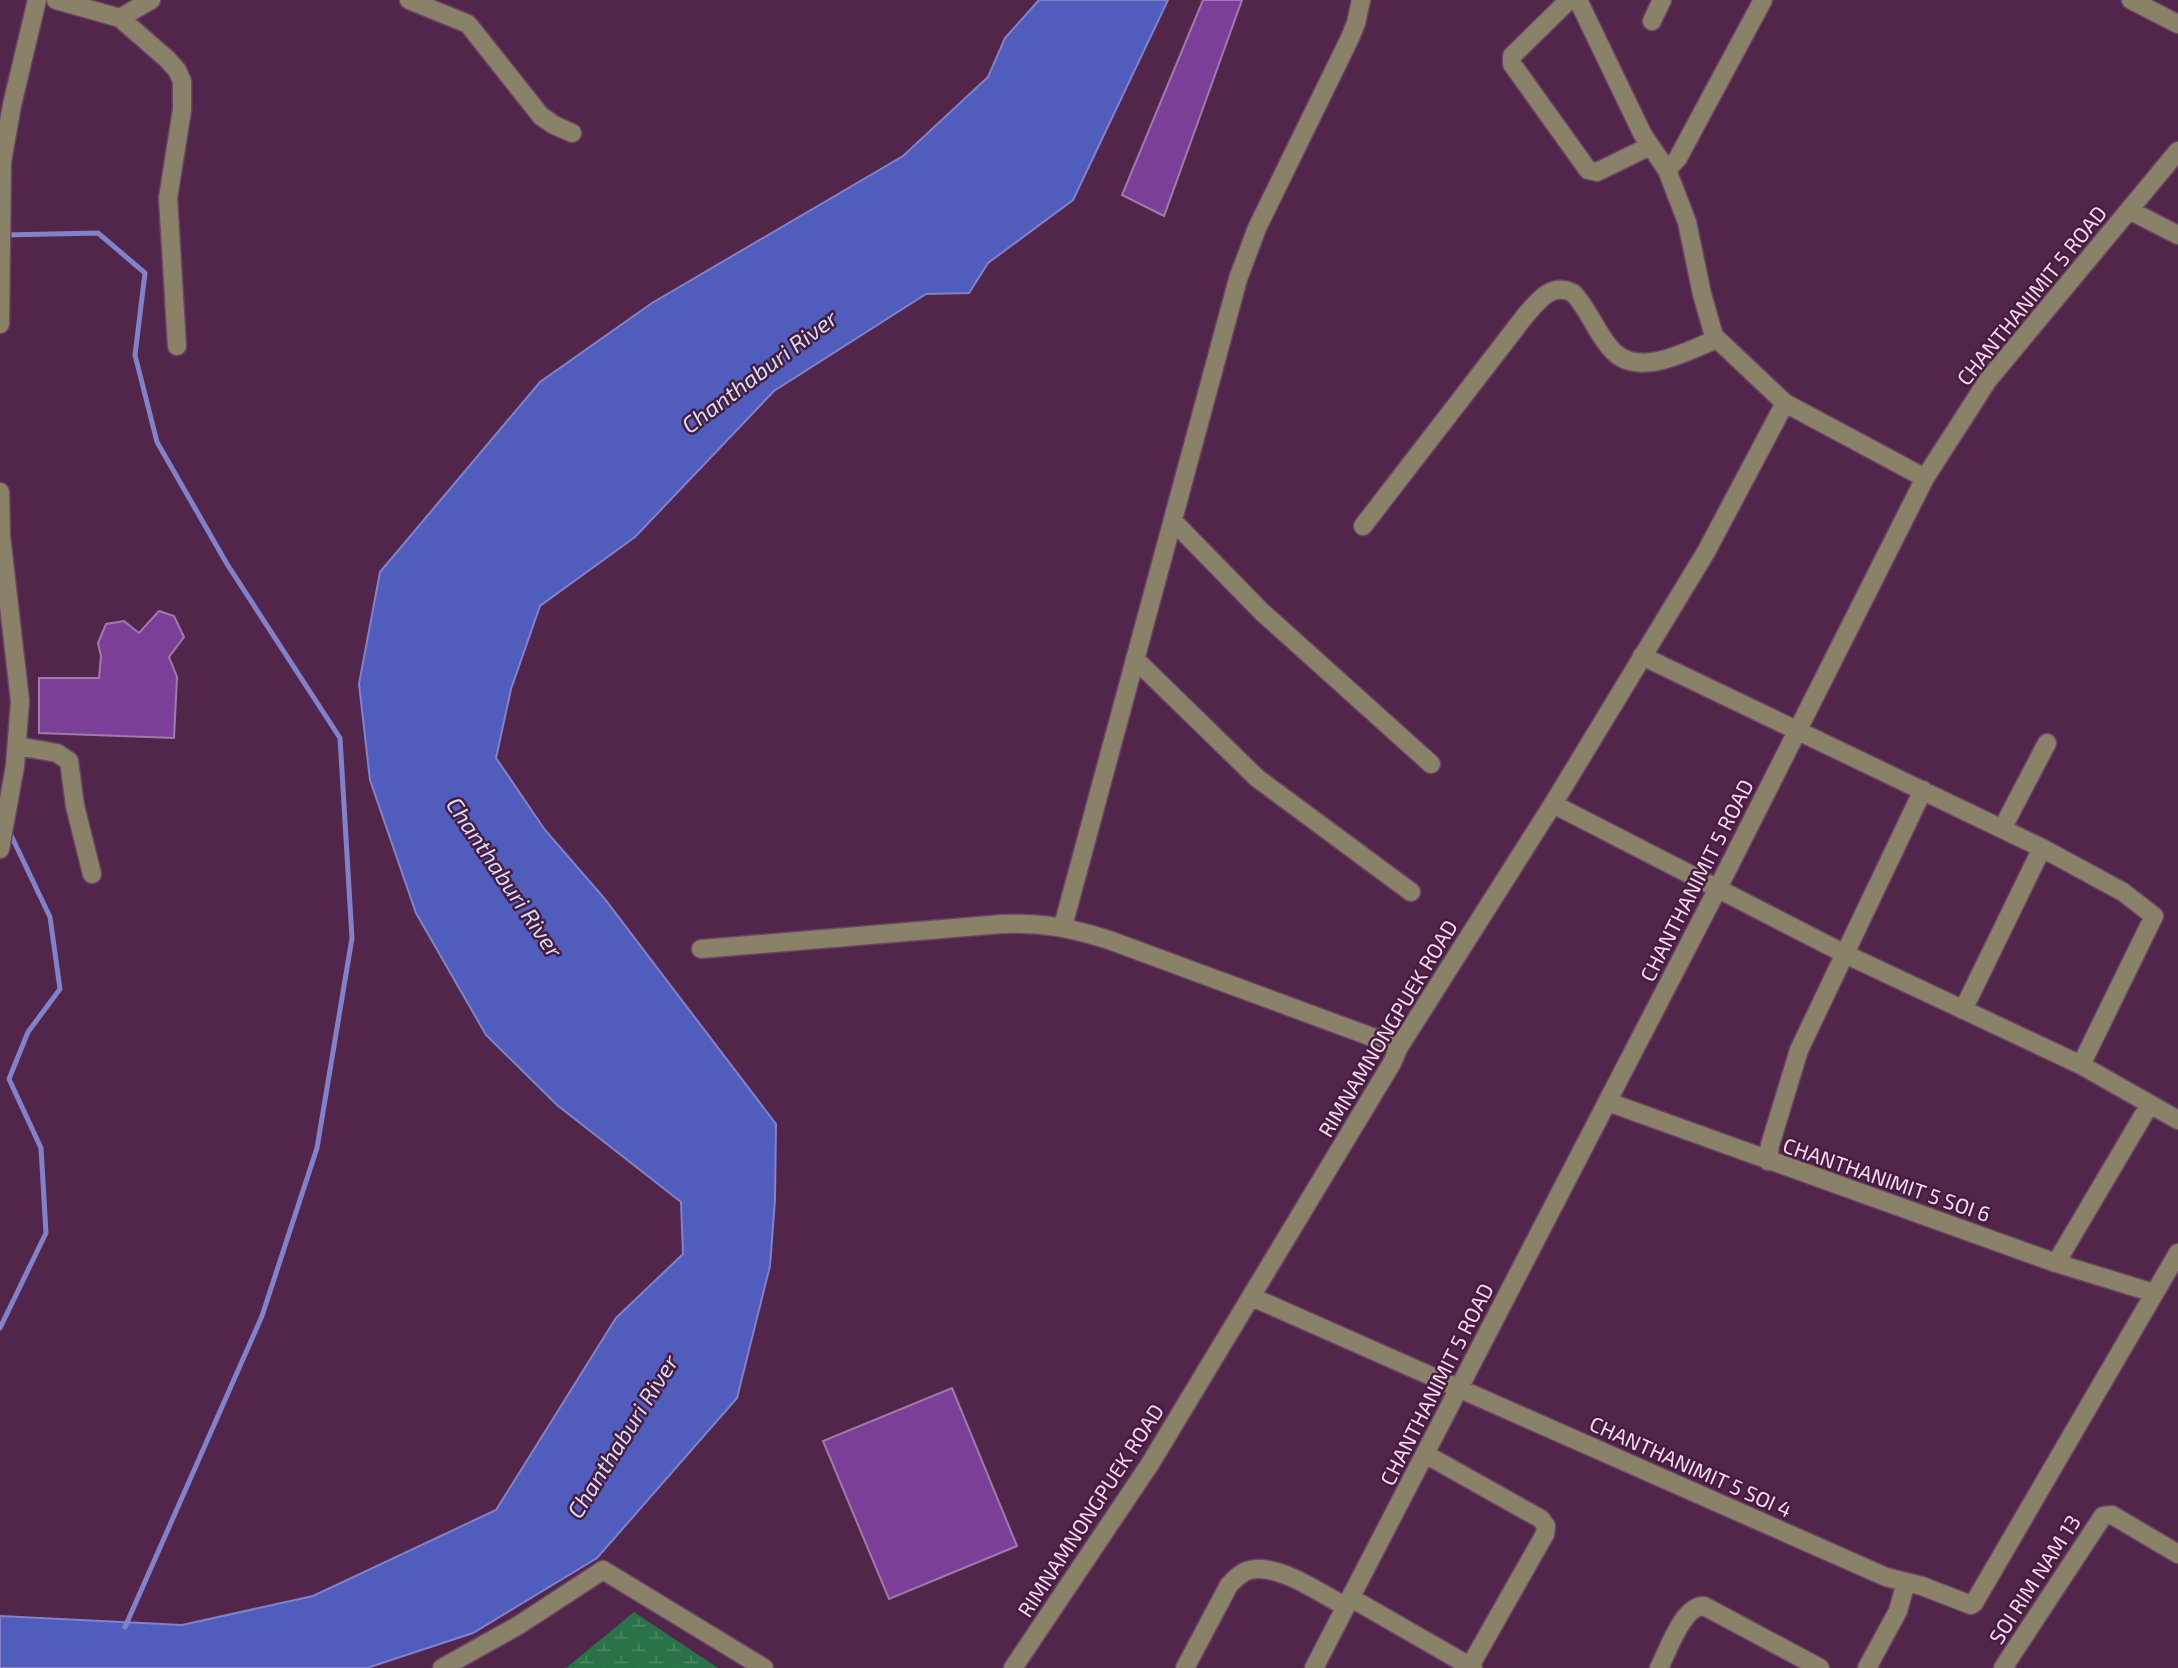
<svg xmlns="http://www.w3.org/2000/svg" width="2178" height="1668" viewBox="0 0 2178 1668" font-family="'Exo 2',sans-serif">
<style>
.wetland{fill:url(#wetland-marsh)}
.water{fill:#505dbc;stroke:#8282cb;stroke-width:2}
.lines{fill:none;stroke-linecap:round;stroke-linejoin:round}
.stream{stroke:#8282cb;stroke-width:5}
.building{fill:#7c3f97;stroke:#9d7cad;stroke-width:2}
.minor-casing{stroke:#6b4364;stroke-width:21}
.minor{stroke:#898269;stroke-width:18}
.labels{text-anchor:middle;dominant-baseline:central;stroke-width:5;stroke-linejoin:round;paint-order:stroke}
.street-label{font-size:21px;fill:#f5d9ee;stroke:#461c3f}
.water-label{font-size:23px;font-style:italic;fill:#d6ddf6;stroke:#461c3f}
</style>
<defs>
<pattern id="wetland-marsh" width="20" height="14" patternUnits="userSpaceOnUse" patternTransform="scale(1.75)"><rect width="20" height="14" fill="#2a7247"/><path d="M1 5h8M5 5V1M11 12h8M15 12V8" fill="none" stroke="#4a8662"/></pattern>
</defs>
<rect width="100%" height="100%" fill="#51264a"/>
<path class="wetland" d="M 634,1612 L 718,1668 L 566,1668 Z"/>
<path class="water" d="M 1039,0 L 1168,0 L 1073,200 L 988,263 L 969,293 L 926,294 L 774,391 L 635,537 L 540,606 L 511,689 L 496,758 L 545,830 L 604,898 L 776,1124 L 775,1200 L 770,1266 L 737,1398 L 597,1558 L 473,1633 L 367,1668 L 0,1668 L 0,1616 L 182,1625 L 313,1596 L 496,1510 L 616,1318 L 683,1254 L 681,1202 L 557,1105 L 486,1035 L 416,913 L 370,780 L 359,684 L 380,572 L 540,382 L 652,303 L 903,156 L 988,77 L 1005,38 Z"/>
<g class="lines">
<path class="stream" d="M 3,235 L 98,233 L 145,273 L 135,355 L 157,442 L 227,564 L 340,738 L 352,938 L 317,1148 L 262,1316 L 125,1627
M 0,1328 L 46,1233 L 41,1148 L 9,1079 L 28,1032 L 60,989 L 50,917 L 9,831"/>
</g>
<path class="building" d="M 1203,0 L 1242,0 L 1164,216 L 1122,195 Z
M 159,611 L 174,616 L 184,637 L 169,657 L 177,677 L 174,738 L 39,733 L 39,678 L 99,678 L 101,656 L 98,643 L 106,624 L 124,621 L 139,633 Z
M 952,1388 L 1017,1546 L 889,1599 L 823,1441 Z"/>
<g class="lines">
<defs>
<path id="minor" d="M 56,0 L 120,18 L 167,59 L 177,70 L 182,81 L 182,110 L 168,198 L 177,346
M 409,0 L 468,24 L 541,116 L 554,125 L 572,133
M 1569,0 L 1512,56 L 1512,64 L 1588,170 L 1597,172 L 1650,146
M 1578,0 L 1643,135 L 1667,170 L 1687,222 L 1702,294 L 1714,336 L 1785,403 L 1925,478
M 2131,0 L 2178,24
M 120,18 L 151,0
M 1652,21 L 1662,0
M 1667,170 L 1678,158 L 1763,0
M 2129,210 L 2178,235
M 0,324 L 2,162 L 12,105 L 37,0
M 0,492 L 1,536 L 20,701 L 15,766 L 0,849
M 1173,521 L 1262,612 L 1431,764
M 1363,526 L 1525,316 C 1538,301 1551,282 1573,293 C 1590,310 1597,336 1614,352 C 1641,378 1689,350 1717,339
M 1642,656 L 2042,848 L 2123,892 L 2154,916 L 2081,1065
M 1135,659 L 1257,778 L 1411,892
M 17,746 L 57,753 L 69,761 L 75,806 L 92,874
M 1553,804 L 1845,954 L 2081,1065 L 2178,1120
M 2002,829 L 2047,743
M 1063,926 L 1238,279 L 1257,228 L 1350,38 L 1356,23 L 1361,0
M 701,949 L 1002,924 C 1042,922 1071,928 1109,940 L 1399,1047
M 1963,1010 L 2042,848
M 1608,1102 L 2056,1263 L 2154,1293
M 1768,1161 L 1770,1145 L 1799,1050 L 1923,790
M 2056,1263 L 2150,1104
M 1252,1297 L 1886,1577 L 1922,1586 L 1971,1605 L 1974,1603 L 2178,1253
M 1425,1454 L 1541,1519 L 1546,1526 L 1545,1534 L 1469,1668
M 1351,1598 L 1473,1668
M 442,1668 L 519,1625 L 603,1570 L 764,1668
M 1013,1668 L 1150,1464 L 1392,1063 L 1399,1047 L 1553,804 L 1706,552 L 1785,403
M 1185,1668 L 1229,1585 C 1235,1579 1241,1572 1250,1570 C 1278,1563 1322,1594 1346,1607
M 1314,1668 L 1717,890 L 1925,478 L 1988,380 L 2178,151
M 1659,1668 C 1668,1651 1683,1605 1704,1606 L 1820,1668
M 1867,1668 L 1898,1611 L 1906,1582
M 2003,1668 L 2103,1516 L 2112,1515 L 2178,1554"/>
</defs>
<use href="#minor" class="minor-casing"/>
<use href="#minor" class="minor"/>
</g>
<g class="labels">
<g class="street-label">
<text transform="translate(2031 295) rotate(-51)">CHANTHANIMIT 5 ROAD</text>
<text transform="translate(1696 880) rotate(-63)">CHANTHANIMIT 5 ROAD</text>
<text transform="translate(1387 1028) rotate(-59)">RIMNAMNONGPUEK ROAD</text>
<text transform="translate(1887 1179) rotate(19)">CHANTHANIMIT 5 SOI 6</text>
<text transform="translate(1436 1384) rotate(-63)">CHANTHANIMIT 5 ROAD</text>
<text transform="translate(1691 1466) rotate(24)">CHANTHANIMIT 5 SOI 4</text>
<text transform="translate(1090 1510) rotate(-57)">RIMNAMNONGPUEK ROAD</text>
<text transform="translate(2034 1579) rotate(-57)">SOI RIM NAM 13</text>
</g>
<g class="water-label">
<text transform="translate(759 371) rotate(-37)">Chanthaburi River</text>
<text transform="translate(505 877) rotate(56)">Chanthaburi River</text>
<text transform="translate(622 1436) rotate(-58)">Chanthaburi River</text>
</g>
</g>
</svg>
